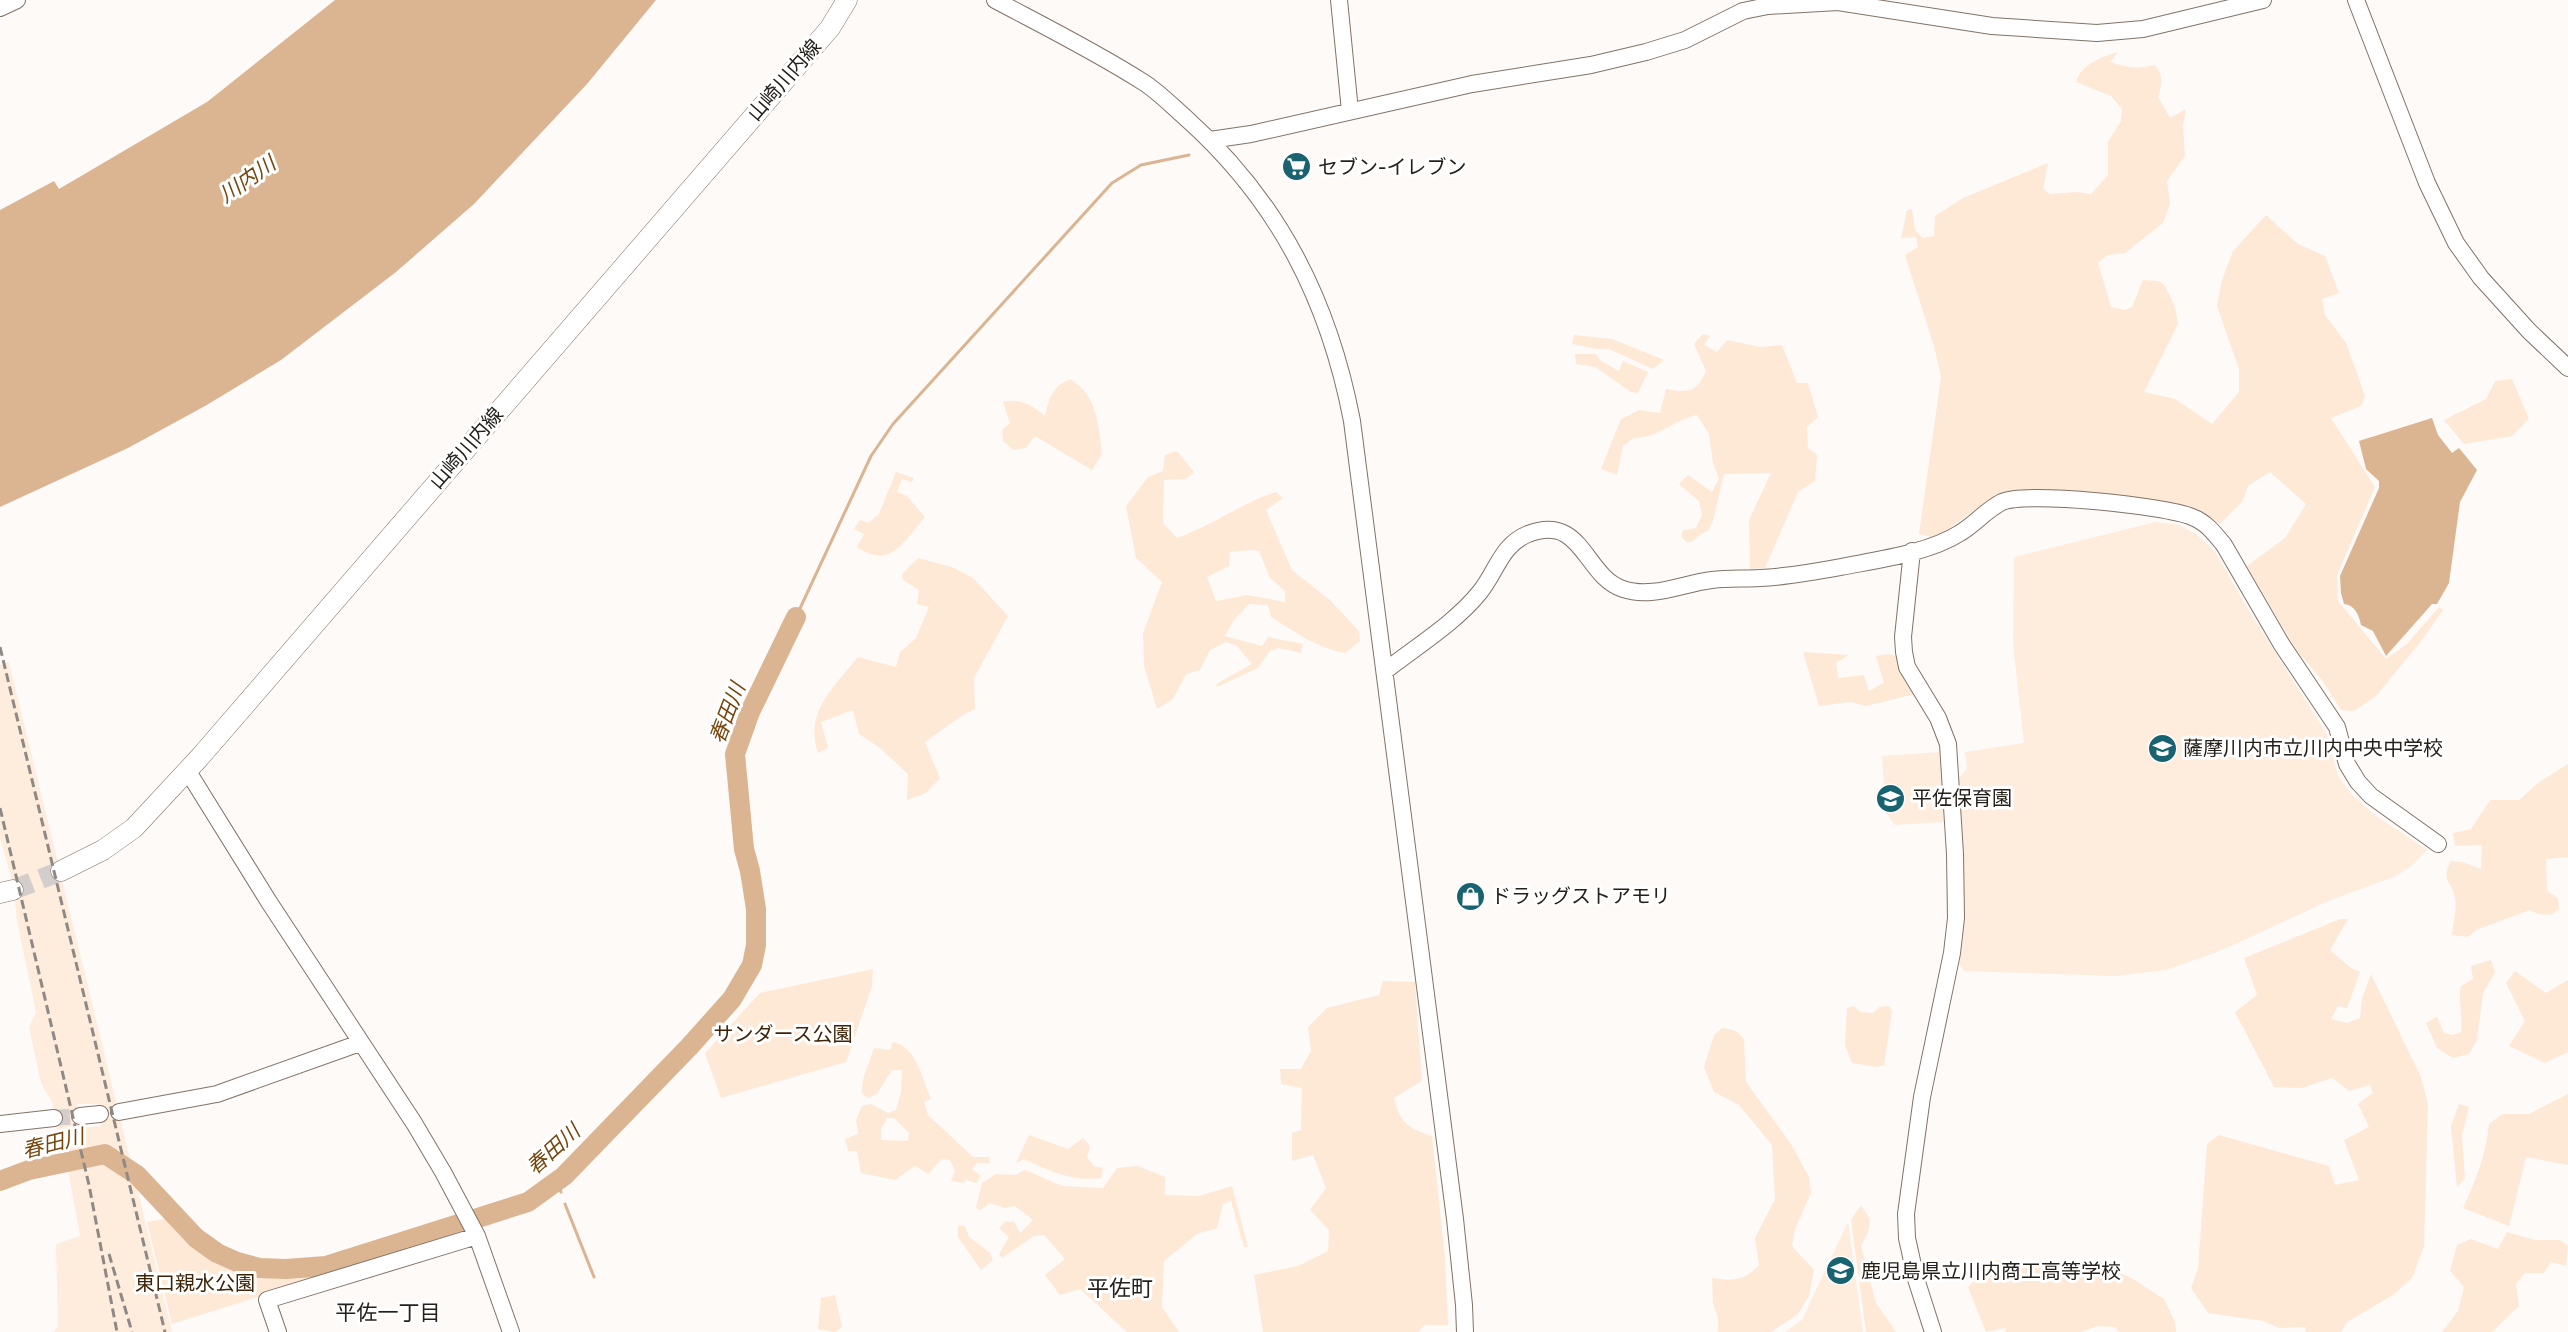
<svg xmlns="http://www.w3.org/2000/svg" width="2568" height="1332" viewBox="0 0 2568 1332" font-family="Cabin,'Noto Sans JP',sans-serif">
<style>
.built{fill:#feecdd;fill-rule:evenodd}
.green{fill:#fee9d6;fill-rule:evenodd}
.water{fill:#dbb491}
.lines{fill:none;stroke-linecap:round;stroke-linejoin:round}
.stream{stroke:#dbb491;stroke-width:3}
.river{stroke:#dbb491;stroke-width:20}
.minor-tunnel{stroke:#d3cecc;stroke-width:16;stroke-dasharray:16 8;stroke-linecap:butt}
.major-tunnel{stroke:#d3cecc;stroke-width:20;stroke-dasharray:20 10;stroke-linecap:butt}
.minor-casing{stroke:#817367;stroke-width:18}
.major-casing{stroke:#817367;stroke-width:21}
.minor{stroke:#fff;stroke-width:16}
.major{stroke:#fff;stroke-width:20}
.rail{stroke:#8e8985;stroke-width:3;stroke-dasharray:9 4.5;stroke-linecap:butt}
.labels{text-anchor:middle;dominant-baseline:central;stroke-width:6;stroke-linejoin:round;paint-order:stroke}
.street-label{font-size:20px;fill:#26201b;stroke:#fff}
.poi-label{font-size:20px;fill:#26201b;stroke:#fff;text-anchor:start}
.park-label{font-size:20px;fill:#3e2307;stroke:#fff}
.water-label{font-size:21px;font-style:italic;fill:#77450b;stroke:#fff}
.neighbourhood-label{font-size:21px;fill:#26201b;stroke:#fff}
.quarter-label{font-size:22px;fill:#26201b;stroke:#fff}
</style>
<rect width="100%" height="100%" fill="#fefaf8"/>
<path class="built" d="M 2156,522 L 2179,525 L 2196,534 L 2216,553 L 2247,608 L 2326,733 L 2338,776 L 2351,794 L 2375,815 L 2427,850 L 2410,867 L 2396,876 L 2328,901 L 2220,951 L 2166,970 L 2115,976 L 1964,971 L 1959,963 L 1965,919 L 1959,779 L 1967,768 L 1965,752 L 2024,743 L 2013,644 L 2014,557 Z
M 9,662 L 172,1332 L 54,1332 L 58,1326 L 56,1244 L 80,1236 L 63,1141 L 59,1141 L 52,1102 L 41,1083 L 29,1027 L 36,1012 L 17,921 L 13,884 L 0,838 L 0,665 ZM 77,1104 L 97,1104 L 101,1126 L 82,1128 Z
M 1939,752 L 1944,822 L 1895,825 L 1886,813 L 1882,756 Z
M 1848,1222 L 1863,1332 L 1785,1332 L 1802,1320 Z"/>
<path class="green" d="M 2118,52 L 2110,62 C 2127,68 2138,69 2155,65 C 2164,77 2162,83 2158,97 L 2170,118 L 2186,109 L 2183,126 L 2185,156 L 2167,181 L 2170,204 L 2163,223 L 2125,253 L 2107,255 L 2098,263 L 2111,307 L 2125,310 L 2132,307 L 2143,280 L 2159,281 L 2165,286 L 2175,307 L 2178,324 L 2144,392 L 2175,399 L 2212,424 L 2239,392 L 2239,369 L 2217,306 L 2222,280 L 2233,251 L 2266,215 L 2298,244 L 2325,256 L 2339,293 L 2322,299 L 2325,315 L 2346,343 L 2365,396 L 2361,406 L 2331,418 L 2375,487 L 2337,575 L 2338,601 L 2386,659 L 2407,644 L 2439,607 L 2443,610 L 2422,640 L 2376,696 L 2354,711 L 2341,710 L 2322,680 L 2297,651 L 2247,566 L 2285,538 L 2306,504 L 2270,472 L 2248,486 L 2242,502 L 2220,524 L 2189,508 L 2160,501 L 2048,490 L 2015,491 L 1997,494 L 1948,529 L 1932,537 L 1919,534 L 1941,377 L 1934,346 L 1905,255 L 1918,247 L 1916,237 L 1901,238 L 1907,210 L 1912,209 L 1915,230 L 1923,238 L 1934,236 L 1935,216 L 1963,198 L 2048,163 L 2043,189 L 2050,194 L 2076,192 L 2091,194 L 2108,175 L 2108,142 L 2121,121 L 2122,109 L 2111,96 L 2076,82 C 2081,64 2102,57 2118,52 Z
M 1703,334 L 1710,336 L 1704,345 L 1717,352 L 1727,340 L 1760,347 L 1782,345 L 1797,383 L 1808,383 L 1818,417 L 1807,427 L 1808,448 L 1817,455 L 1815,481 L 1798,492 L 1765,568 L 1750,569 L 1749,520 L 1771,473 L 1724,474 L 1713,521 L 1708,531 C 1699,533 1697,541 1687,543 L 1682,537 L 1682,531 L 1696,528 L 1702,515 L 1699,501 L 1679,484 L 1688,475 L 1712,492 L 1719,479 L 1713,463 L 1709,434 L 1697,415 C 1674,420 1658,438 1634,438 L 1623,446 L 1617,475 L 1601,469 L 1621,419 L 1639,410 L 1660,413 L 1666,389 C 1687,393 1697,393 1706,371 L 1694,344 Z
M 1574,335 L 1612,339 L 1664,360 L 1653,369 L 1609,349 L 1596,349 L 1572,344 Z
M 1575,354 L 1596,354 L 1601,361 L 1619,371 L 1623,361 L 1648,372 L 1638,393 L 1631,392 L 1595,367 L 1576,364 Z
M 1070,379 C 1098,395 1098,425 1102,454 L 1092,470 L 1035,436 L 1026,448 L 1013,450 L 1003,441 L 1002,430 L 1010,423 L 1003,402 C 1020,398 1032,405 1045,416 C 1050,396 1051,388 1070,379 Z
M 2512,379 L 2529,419 L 2512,436 L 2464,444 L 2444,420 L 2486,399 L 2495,381 Z
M 1177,451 L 1194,472 L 1186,479 L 1164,480 L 1163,523 L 1177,538 C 1211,526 1242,503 1276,492 L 1283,498 L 1266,510 L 1292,570 L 1330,600 L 1359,631 L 1360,641 L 1345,653 C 1317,648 1295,632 1271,617 L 1268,605 L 1249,604 L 1234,620 L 1225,636 L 1262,646 L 1268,637 L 1303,644 L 1301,653 L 1279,648 L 1270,651 L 1258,668 L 1217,687 L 1216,684 L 1252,664 L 1237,646 L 1226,642 L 1210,650 L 1200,670 L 1186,674 L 1173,699 L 1157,709 L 1144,666 L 1143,633 L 1162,582 L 1136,558 L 1126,506 L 1148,477 L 1163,471 L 1165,455 ZM 1251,550 L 1259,551 L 1270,578 L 1285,591 L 1285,602 L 1247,595 L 1216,601 L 1207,577 L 1229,566 L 1230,552 Z
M 896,472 L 914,478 L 912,482 L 902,479 L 897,492 L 907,496 L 925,517 C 913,530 896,561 874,555 C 868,554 862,550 857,547 L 864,534 L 854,529 L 860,520 L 868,523 L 879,514 Z
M 918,558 L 952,567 L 973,578 L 1008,616 L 974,678 L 975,709 L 963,715 L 925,742 L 940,778 L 926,793 L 907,800 L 908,774 L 880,748 L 859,734 L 853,710 L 821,722 L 828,748 L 818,753 C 804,712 834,687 858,657 L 896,667 L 900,652 L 916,638 L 929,607 L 917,604 L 919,590 L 903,580 L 902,574 Z
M 1803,652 L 1849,655 L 1836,663 L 1838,678 L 1864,675 L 1869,691 L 1884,683 L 1876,656 L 1888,654 L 1902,657 L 1915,694 L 1866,706 L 1851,702 L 1819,706 Z
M 2568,764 L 2568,857 L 2546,859 L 2547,891 L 2558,898 L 2559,909 L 2551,915 L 2538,914 L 2530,910 L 2476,930 L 2468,937 L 2452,935 C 2453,924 2457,907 2455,897 C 2452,882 2440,880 2451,861 L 2463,862 L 2481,869 L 2482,845 L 2455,846 L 2453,833 L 2471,829 L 2490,800 L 2519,800 L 2538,783 Z
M 2340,919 L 2348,919 L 2330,950 L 2351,968 L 2360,972 L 2347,1008 L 2338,1006 L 2331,1019 L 2347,1023 L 2360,1018 L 2362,999 L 2371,974 L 2421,1077 L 2428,1104 L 2424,1246 L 2412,1278 L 2393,1295 L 2347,1322 L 2341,1332 L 2306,1332 L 2305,1327 L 2279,1328 L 2263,1321 L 2208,1313 L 2191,1288 L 2198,1269 L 2207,1144 L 2219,1135 L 2329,1166 L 2335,1185 L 2359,1180 L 2344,1140 L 2369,1127 L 2358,1104 L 2373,1093 L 2370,1085 L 2349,1091 L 2332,1078 L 2302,1088 L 2274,1087 L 2235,1012 L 2257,995 L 2244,958 Z
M 2491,960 L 2495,972 L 2483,993 L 2477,1040 L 2469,1054 L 2453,1058 L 2437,1048 L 2426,1023 L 2437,1017 L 2444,1033 L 2453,1035 L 2461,1032 C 2463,1016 2458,1001 2461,986 L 2473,979 L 2471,966 Z
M 873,969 L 872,986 L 846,1062 L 721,1098 L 705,1053 L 760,993 Z
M 2515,971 L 2546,993 L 2568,980 L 2568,1052 L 2545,1063 L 2509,1046 L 2525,1021 L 2506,983 Z
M 1383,981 L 1415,982 L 1422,1081 L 1394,1098 C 1400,1123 1408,1128 1432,1136 L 1445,1259 L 1448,1325 L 1424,1325 L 1419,1332 L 1263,1332 L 1254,1275 L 1298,1266 L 1328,1251 L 1329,1230 L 1310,1210 L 1326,1188 L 1313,1155 L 1292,1161 L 1292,1133 L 1301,1130 L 1302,1088 L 1281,1084 L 1280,1069 L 1301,1069 L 1311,1051 L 1308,1027 L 1327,1008 L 1379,995 Z
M 1854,1006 L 1860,1012 L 1873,1013 L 1879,1007 L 1889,1006 L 1892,1011 L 1884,1065 L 1876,1067 L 1852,1063 L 1845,1045 L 1847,1008 Z
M 1722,1028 C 1732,1029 1739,1031 1744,1040 L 1746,1082 L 1791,1144 L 1809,1177 L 1811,1193 L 1795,1229 L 1792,1246 L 1814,1270 L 1809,1296 L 1798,1314 L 1771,1332 L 1718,1332 L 1718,1318 L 1713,1303 L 1712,1278 C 1734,1281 1744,1281 1759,1265 L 1755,1238 L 1775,1199 L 1772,1145 L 1739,1105 L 1714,1092 L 1704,1067 L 1714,1035 Z
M 892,1042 C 917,1046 922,1079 931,1099 L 924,1102 L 928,1115 L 973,1157 L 989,1157 L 990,1163 L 977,1163 L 972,1169 L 981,1176 L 976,1183 L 966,1180 L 964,1183 L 951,1181 L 955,1171 L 950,1160 L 942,1159 L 928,1174 L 915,1166 L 895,1180 L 861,1173 L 857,1151 L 848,1151 L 845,1139 L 858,1134 L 856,1120 L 862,1106 L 871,1104 L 888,1113 L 896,1110 L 901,1092 L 902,1070 L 892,1070 L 877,1094 L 869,1098 L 861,1093 L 864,1076 L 874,1048 L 891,1050 ZM 887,1118 L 894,1118 L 909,1133 L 908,1141 L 881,1140 L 881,1129 Z
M 2568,1094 L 2568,1165 L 2526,1157 L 2509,1226 L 2463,1208 C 2476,1180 2486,1155 2489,1124 L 2502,1114 L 2529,1114 Z
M 2459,1104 L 2469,1107 L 2462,1135 L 2465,1178 L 2457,1187 L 2451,1126 Z
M 1029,1135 L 1068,1149 L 1083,1138 L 1090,1146 L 1087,1157 L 1094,1166 L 1103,1168 L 1101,1178 C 1072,1182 1050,1171 1024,1159 L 1016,1163 Z
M 1138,1166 L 1165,1177 L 1165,1195 L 1199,1196 L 1232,1186 L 1248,1247 L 1244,1247 L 1231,1201 L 1223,1204 L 1217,1228 L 1197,1234 L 1164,1261 L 1162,1307 L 1179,1332 L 1127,1332 L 1080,1289 L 1060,1295 L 1045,1275 L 1065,1259 L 1044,1235 L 1034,1236 L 1002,1258 L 999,1254 L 1009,1237 L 999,1228 L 1006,1221 L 1014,1222 L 1020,1233 L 1033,1220 L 1015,1206 L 1005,1208 L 990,1203 L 980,1210 L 976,1208 L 982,1183 L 996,1174 L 1015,1175 L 1025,1170 L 1062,1186 L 1103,1188 L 1117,1168 Z
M 1861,1205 L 1870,1219 L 1868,1232 L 1861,1246 L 1876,1303 L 1896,1332 L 1866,1332 L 1851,1220 Z
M 169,1218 C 218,1265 251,1286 322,1270 L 323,1273 L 321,1277 L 172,1324 L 147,1222 Z
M 958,1226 L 965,1226 L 969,1237 L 990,1253 L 993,1260 L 981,1270 L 958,1237 Z
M 2507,1232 L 2535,1240 L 2560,1240 L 2568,1246 L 2566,1266 L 2551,1262 L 2544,1273 L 2525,1273 L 2516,1284 L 2519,1306 L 2492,1332 L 2442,1332 L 2458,1311 L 2464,1287 L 2450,1271 L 2457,1245 L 2471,1239 L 2498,1249 Z
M 2066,1259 L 2097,1262 L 2133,1279 L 2164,1299 L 2175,1322 L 2176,1332 L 2119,1332 L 2115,1327 L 2098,1326 L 2080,1332 L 2006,1332 L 2005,1328 L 1986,1332 L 1968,1287 L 1996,1260 L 2064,1265 Z
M 835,1295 L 842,1327 L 835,1332 L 818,1329 L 821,1298 Z"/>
<path class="water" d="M 335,0 L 656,0 L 587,84 L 474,204 L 396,272 L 281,360 L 205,406 L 128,448 L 0,507 L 0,210 L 54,181 L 59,189 L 207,102 Z
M 2432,418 L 2438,435 L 2452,453 L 2459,448 L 2477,470 L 2460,502 L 2449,583 L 2437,604 L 2432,604 L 2386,656 L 2373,631 L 2361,625 C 2359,615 2355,605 2344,604 L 2341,593 L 2340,576 L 2379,488 L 2379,481 L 2366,469 L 2359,441 Z"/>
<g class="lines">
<path class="stream" d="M 796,617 L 871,456 L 893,424 L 1112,183 L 1141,165 L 1189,155
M 557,1181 L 561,1192
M 565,1204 L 594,1277"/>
<path class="river" d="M 0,1181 L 29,1170 L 105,1154 L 137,1175 L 196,1238 L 217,1253 L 237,1262 L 259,1268 L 286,1269 L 326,1266 L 528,1202 L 564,1176 L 689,1047 L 732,999 L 752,965 L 756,945 L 756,909 L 750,871 L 744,849 L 735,754 L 750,712 L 796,617"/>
<path class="minor-tunnel" d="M 54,1118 L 80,1116"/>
<path class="major-tunnel" d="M 13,890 L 61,871"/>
<defs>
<path id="minor" d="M 995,0 C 1044,26 1096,52 1143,82 C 1159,92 1173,107 1188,120 C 1279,202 1329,301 1352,421 L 1455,1219 L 1464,1305 L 1465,1332
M 1339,0 L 1350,111
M 2356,0 L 2427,183 L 2456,243 L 2481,278 L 2529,331 L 2568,368
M 0,8 L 17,0
M 1210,140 L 1251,134 L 1472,84 L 1591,65 L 1646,52 L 1685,40 L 1743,11 L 1768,6 L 1838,2 L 1992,26 L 2097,33 L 2143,29 L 2263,0
M 1912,551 L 1903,637 L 1904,652 L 1907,667 L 1938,718 L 1948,744 L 1955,854 L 1956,918 L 1952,953 L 1922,1097 L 1906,1214 L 1907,1238 L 1916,1279 L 1933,1332
M 1385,671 C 1417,646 1455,623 1480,592 C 1497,571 1501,545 1528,534 C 1583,513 1584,576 1623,589 C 1652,599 1684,583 1712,580 C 1728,578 1744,579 1760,578 C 1787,577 1814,572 1841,567 C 1876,560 1929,553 1960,533 C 1975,524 1986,510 2002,502 C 2027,491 2166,506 2192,517 C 2206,522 2215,534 2224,545 L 2282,645 L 2337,727 L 2347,764 L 2358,782 L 2371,796 L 2438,844
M 187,770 L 269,902 L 414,1123 L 443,1172 L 477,1236 L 511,1332
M 119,1112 L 217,1094 L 360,1043
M 80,1116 L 100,1114
M 0,1124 L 54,1118
M 278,1332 L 267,1300 L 477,1236"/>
<path id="major" d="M 61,871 L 103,850 L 134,828 L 200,757 L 830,28 L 847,0
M 0,893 L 13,890"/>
</defs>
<use href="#minor" class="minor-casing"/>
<use href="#major" class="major-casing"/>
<use href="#minor" class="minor"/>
<use href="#major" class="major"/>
<path class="rail" d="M 0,647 L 165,1332
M 0,808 L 89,1185 L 117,1332
M 109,1254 L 132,1332"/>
</g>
<defs>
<symbol id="supermarket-disc" viewBox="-11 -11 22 22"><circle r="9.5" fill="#196370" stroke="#fff"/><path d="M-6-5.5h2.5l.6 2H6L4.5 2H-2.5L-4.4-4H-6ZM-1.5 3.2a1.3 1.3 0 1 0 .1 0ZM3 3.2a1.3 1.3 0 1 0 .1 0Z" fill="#fff"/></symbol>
<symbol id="school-disc" viewBox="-11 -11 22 22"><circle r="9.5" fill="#196370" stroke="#fff"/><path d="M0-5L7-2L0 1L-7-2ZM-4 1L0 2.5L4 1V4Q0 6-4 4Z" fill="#fff"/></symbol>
<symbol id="shop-disc" viewBox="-11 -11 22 22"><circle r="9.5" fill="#196370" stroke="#fff"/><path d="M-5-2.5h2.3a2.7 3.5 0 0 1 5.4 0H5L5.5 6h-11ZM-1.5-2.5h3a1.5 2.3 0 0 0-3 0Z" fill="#fff"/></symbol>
</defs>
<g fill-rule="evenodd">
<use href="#supermarket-disc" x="1280" y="150" width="33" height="33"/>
<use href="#school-disc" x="2146" y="732" width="33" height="33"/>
<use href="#school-disc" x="1874" y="782" width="33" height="33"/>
<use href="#shop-disc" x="1454" y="880" width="33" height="33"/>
<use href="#school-disc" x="1824" y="1254" width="33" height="33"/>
</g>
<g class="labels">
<g class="street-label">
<text transform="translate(784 80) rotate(-49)">山崎川内線</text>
<text transform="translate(466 448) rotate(-49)">山崎川内線</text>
</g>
<g class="poi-label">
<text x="1318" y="167">セブン-イレブン</text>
<text x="2183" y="748">薩摩川内市立川内中央中学校</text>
<text x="1912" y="798">平佐保育園</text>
<text x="1491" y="896">ドラッグストアモリ</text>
<text x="1861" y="1271">鹿児島県立川内商工高等学校</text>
</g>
<g class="park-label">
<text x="783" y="1034">サンダース公園</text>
<text x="195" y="1283">東口親水公園</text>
</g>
<g class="water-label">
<text transform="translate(247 179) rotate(-35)">川内川</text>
<text transform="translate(727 713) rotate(-69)">春田川</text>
<text transform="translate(53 1143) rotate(-14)">春田川</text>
<text transform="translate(553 1149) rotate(-42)">春田川</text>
</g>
<g class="neighbourhood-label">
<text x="388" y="1312">平佐一丁目</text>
</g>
<g class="quarter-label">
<text x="1120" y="1288">平佐町</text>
</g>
</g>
</svg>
